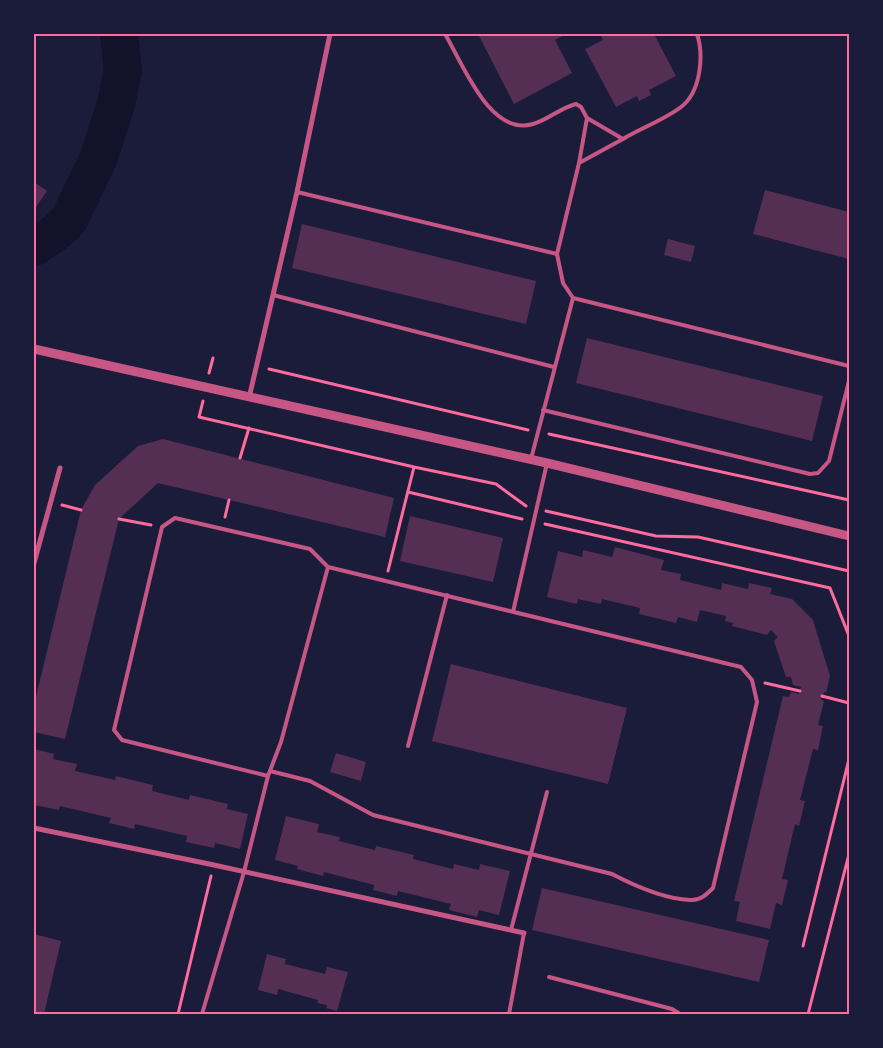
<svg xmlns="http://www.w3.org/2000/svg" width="883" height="1048" viewBox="0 0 883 1048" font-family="'Work Sans',sans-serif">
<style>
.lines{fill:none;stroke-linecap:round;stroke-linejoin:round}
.river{stroke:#12122b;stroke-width:38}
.building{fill:#542f53}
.path{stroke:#ff6b9d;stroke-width:3}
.service{stroke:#c65784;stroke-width:4}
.minor{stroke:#c65784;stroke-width:5}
.tertiary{stroke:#c65784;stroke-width:9}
.neatline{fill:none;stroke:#ff6b9d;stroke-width:2}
</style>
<rect width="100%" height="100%" fill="#1b1b3a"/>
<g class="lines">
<path class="river" d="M 34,247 L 55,233 L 69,220 L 99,157 L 116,104 L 123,71 L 119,34"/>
</g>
<path class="building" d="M 478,34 L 566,34 L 555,40 L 572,73 L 514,104 Z
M 600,34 L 654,34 L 676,76 L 649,90 L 651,95 L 639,101 L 637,96 L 616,107 L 585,49 L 603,40 Z
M 34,182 L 47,191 L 34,210 Z
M 765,190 L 849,212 L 849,259 L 753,234 Z
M 302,224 L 536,281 L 526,324 L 292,268 Z
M 668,239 L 695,246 L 691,262 L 664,255 Z
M 587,338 L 823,396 L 812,441 L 576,383 Z
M 163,439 L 394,498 L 385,537 L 158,483 L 119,519 L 65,739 L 34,732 L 34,705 L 81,510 L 95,485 L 138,446 Z
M 410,516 L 503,538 L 493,582 L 400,561 Z
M 615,547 L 664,560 L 661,570 L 681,574 L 680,580 L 721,590 L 722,583 L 748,589 L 749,583 L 772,588 L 770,594 L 792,599 L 813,620 L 830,676 L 826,693 L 824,692 L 821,700 L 824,701 L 818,725 L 823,726 L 818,750 L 813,749 L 800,800 L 805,801 L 799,826 L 795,824 L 782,879 L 788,880 L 782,905 L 776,903 L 770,929 L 736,921 L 740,902 L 734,901 L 783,696 L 789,697 L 791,692 L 799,694 L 801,687 L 793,685 L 791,677 L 786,677 L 774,641 L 778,637 L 771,630 L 767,635 L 732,626 L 733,623 L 725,621 L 726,616 L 700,610 L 697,622 L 678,617 L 676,623 L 639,614 L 640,608 L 602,599 L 601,604 L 578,599 L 577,604 L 547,597 L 558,551 L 582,557 L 583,550 L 612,557 Z
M 451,664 L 627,708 L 608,784 L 432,741 Z
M 34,749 L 54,754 L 53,759 L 77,764 L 75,771 L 115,780 L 116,776 L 153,785 L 152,791 L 189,800 L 190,795 L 228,804 L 227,809 L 248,814 L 240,849 L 215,843 L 214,848 L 186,842 L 187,836 L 135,824 L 134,829 L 109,823 L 111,818 L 60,806 L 59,810 L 34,805 Z
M 336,753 L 366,762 L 361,781 L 330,772 Z
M 286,816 L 319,824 L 317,832 L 340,837 L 339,841 L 375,850 L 376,846 L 414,855 L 413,859 L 453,869 L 454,864 L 479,870 L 480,864 L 510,871 L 499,915 L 479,910 L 477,917 L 449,910 L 451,904 L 398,891 L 397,896 L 373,890 L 374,885 L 324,872 L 323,876 L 297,869 L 298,866 L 275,860 Z
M 542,888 L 769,940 L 759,982 L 532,930 Z
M 34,934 L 61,941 L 44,1014 L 34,1014 Z
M 267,954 L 286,959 L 285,964 L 325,974 L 327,967 L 348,972 L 337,1011 L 326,1008 L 327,1005 L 317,1003 L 318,1000 L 278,989 L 277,995 L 258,990 Z"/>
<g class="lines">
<path class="path" d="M 269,369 L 528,430
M 209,373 L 213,358
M 203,401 L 199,417 L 414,467 L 496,484 L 526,506
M 549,434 L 849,500
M 240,458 L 249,428
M 408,492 L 522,519
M 62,505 L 81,510
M 546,511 L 656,536 L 698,537 L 849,571
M 225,517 L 229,500
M 119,519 L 151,525
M 545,524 L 830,588 L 849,636
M 388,571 L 414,467
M 765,683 L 800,691
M 822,696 L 849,703
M 803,946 L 849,759
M 178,1014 L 211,876
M 808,1014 L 849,854"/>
<path class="service" d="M 445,34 C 463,64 490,137 533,124 C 548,120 560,108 576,104 L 581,107 L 587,118 L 579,163 L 557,254
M 587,118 L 623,139 C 641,128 664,120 681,107 C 701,92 704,55 697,34
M 579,163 L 623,139
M 297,192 L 557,254 L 563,283 L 573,298 L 531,459
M 273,295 L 554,367
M 573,298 L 849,366
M 543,410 L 810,474 L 818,473 L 829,461 L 849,381
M 513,612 L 547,463
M 408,746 L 447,595
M 268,776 L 122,740 L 114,730 L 162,527 L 175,518 L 310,549 L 328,567 L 741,667 L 752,680 L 757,702 L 713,888 C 707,894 700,901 690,900 C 664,899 635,886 612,874 L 373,815 L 310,781 L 270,771
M 511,930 L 547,792
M 549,977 L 672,1009 L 680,1014
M 202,1014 L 244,872 L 268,776 L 281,742 L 328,567
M 509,1014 L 524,933"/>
<path class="minor" d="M 249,398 L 297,192 L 330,34
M 34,563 L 60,468
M 34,828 L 214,865 L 524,933"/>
<path class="tertiary" d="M 34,349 L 547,463 L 849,536"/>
</g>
<rect width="883" height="1048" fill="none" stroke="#1b1b3a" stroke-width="70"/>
<rect x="35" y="35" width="813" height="978" class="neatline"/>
</svg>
